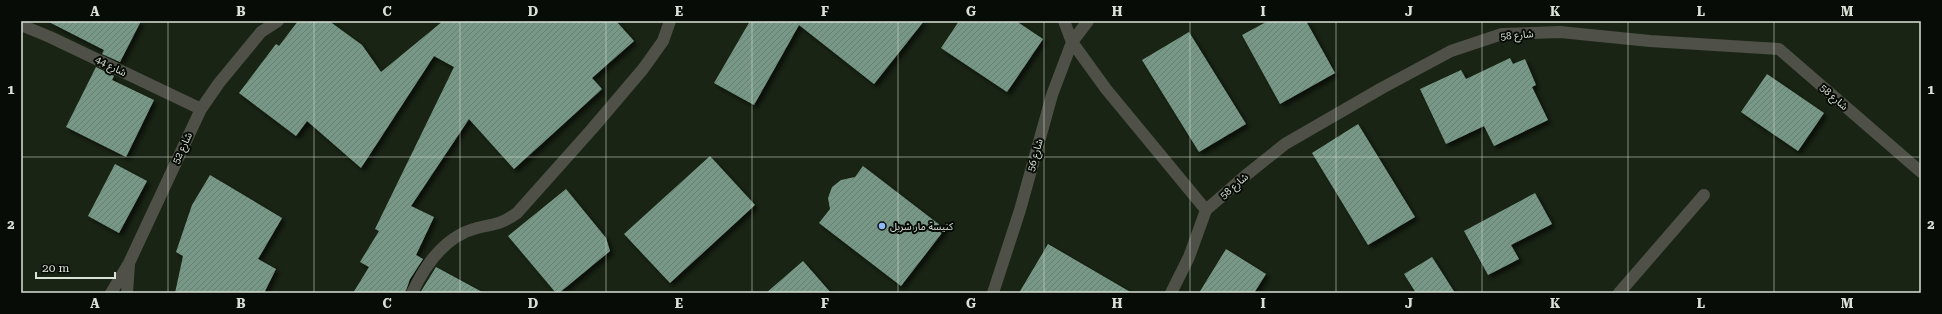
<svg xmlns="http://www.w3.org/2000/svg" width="1942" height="314" viewBox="0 0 1942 314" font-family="'Roboto Serif','Noto Sans Arabic',serif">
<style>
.building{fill:url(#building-hatch);filter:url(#shadow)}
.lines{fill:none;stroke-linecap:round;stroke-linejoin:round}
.lane{stroke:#4f5047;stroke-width:12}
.street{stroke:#4f5047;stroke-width:12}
.grid{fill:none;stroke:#dae2d7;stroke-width:1;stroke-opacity:0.55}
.poi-dot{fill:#8fb8fd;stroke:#070c06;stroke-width:1.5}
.labels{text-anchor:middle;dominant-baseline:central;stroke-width:4;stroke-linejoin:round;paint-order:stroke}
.street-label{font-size:10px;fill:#dae2d7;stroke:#070c06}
.poi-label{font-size:10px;fill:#dae2d7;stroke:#070c06;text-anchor:start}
.neatline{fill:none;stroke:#dae2d7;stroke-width:1.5}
.grid-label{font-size:13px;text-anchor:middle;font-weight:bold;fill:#dae2d7}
</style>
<defs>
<pattern id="building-hatch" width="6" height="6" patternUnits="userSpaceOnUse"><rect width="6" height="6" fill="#779886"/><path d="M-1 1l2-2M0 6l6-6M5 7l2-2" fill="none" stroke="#677f71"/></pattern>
<filter id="shadow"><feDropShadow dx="3.5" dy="3.5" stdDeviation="2" flood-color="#0009"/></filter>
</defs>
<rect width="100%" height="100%" fill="#192414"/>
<path class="building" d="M 47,21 L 141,21 L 120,62 L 102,54 L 104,50 Z
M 298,21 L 329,21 L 362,45 L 381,72 L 443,21 L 616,21 L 634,41 L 592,78 L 602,89 L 514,169 L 469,119 L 411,206 L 434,217 L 416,255 L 423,259 L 410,279 L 405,293 L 353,293 L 369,267 L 360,262 L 379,231 L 375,229 L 454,67 L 434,56 L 361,168 L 307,121 L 296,136 L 239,93 L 276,44 L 279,46 Z
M 750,21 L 924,21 L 874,84 L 799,25 L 754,105 L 714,83 Z
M 959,21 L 1016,21 L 1043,39 L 1007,92 L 941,48 Z
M 1268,21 L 1306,21 L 1335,73 L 1280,104 L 1242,35 Z
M 1189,32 L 1246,124 L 1199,152 L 1142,60 Z
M 1510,58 L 1513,64 L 1525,59 L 1536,85 L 1532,87 L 1548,120 L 1494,146 L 1484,126 L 1446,144 L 1420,89 L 1461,70 L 1466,79 Z
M 96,67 L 114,76 L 112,80 L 154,100 L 126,157 L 66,127 Z
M 1767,74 L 1824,113 L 1798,151 L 1741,112 Z
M 1358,124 L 1415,217 L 1368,245 L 1312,153 Z
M 710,156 L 755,205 L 670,283 L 624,234 Z
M 115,164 L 147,181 L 119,233 L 88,216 Z
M 863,166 L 945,229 L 901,286 L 819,223 L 830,209 L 828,198 L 832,187 L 841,180 L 855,177 Z
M 210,175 L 282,218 L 258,259 L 276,269 L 264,293 L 175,293 L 183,256 L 176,252 L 192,205 Z
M 566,189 L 606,238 L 610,251 L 559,293 L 556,293 L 508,236 Z
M 1535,193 L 1552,224 L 1511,245 L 1519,259 L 1488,275 L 1464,231 Z
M 1048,244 L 1132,293 L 1019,293 Z
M 1226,249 L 1266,274 L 1254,293 L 1199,293 Z
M 1432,257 L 1455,293 L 1416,293 L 1404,274 Z
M 803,261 L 831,293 L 766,293 Z
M 436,267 L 484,293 L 420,293 Z"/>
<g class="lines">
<path class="lane" d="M 1619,293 L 1704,195"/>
<path class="street" d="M 1064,21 L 1072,42 L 1106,89 L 1206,210
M 21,25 L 50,37 L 201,109
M 111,293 L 129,263 L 201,109 L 219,83 L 261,32 L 278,21
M 127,293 L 129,264
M 412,293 C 425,265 445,236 477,228 C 497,223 500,225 517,213 L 592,129 L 643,69 L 663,41 L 670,21
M 993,293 L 1020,210 L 1052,95 L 1072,42 L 1088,21
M 1171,293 L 1189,257 L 1206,210 L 1245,176 L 1285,144 L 1382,88 L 1451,51 L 1502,34 L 1560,32 L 1650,41 L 1779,49 L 1921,172"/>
</g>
<path class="grid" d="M 168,21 L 168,293M 314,21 L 314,293M 460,21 L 460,293M 606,21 L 606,293M 752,21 L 752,293M 898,21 L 898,293M 1044,21 L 1044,293M 1190,21 L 1190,293M 1336,21 L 1336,293M 1482,21 L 1482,293M 1628,21 L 1628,293M 1774,21 L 1774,293M 21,157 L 1921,157"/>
<circle class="poi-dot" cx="882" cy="226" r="4"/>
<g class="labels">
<g class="street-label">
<text transform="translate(1517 35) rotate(-5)">شارع 58</text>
<text transform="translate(111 66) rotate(26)">شارع 44</text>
<text transform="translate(1834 97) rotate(41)">شارع 58</text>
<text transform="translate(182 148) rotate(-65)">شارع 52</text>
<text transform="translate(1035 155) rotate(-74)">شارع 56</text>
<text transform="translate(1234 186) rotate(-41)">شارع 58</text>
</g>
<g class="poi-label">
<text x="890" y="226">كنيسة مار شربل</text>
</g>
</g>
<rect width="1942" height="314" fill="none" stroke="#070c06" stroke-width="44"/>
<path d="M36 272v6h79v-6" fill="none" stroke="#dae2d7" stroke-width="2"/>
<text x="42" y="272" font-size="12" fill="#dae2d7" stroke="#070c06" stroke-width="3" paint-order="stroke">20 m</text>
<rect x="22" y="22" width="1898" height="270" class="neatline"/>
<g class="grid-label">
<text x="95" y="16">A</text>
<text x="241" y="16">B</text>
<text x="387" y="16">C</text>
<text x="533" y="16">D</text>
<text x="679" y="16">E</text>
<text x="825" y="16">F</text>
<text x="971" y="16">G</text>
<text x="1117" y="16">H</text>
<text x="1263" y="16">I</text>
<text x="1409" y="16">J</text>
<text x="1555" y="16">K</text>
<text x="1701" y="16">L</text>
<text x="1847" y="16">M</text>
<text x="11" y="94">1</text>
<text x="1931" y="94">1</text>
<text x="11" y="229">2</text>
<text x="1931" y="229">2</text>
<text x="95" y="308">A</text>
<text x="241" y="308">B</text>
<text x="387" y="308">C</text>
<text x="533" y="308">D</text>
<text x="679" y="308">E</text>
<text x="825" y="308">F</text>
<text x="971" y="308">G</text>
<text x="1117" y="308">H</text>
<text x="1263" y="308">I</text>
<text x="1409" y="308">J</text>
<text x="1555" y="308">K</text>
<text x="1701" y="308">L</text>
<text x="1847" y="308">M</text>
</g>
</svg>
